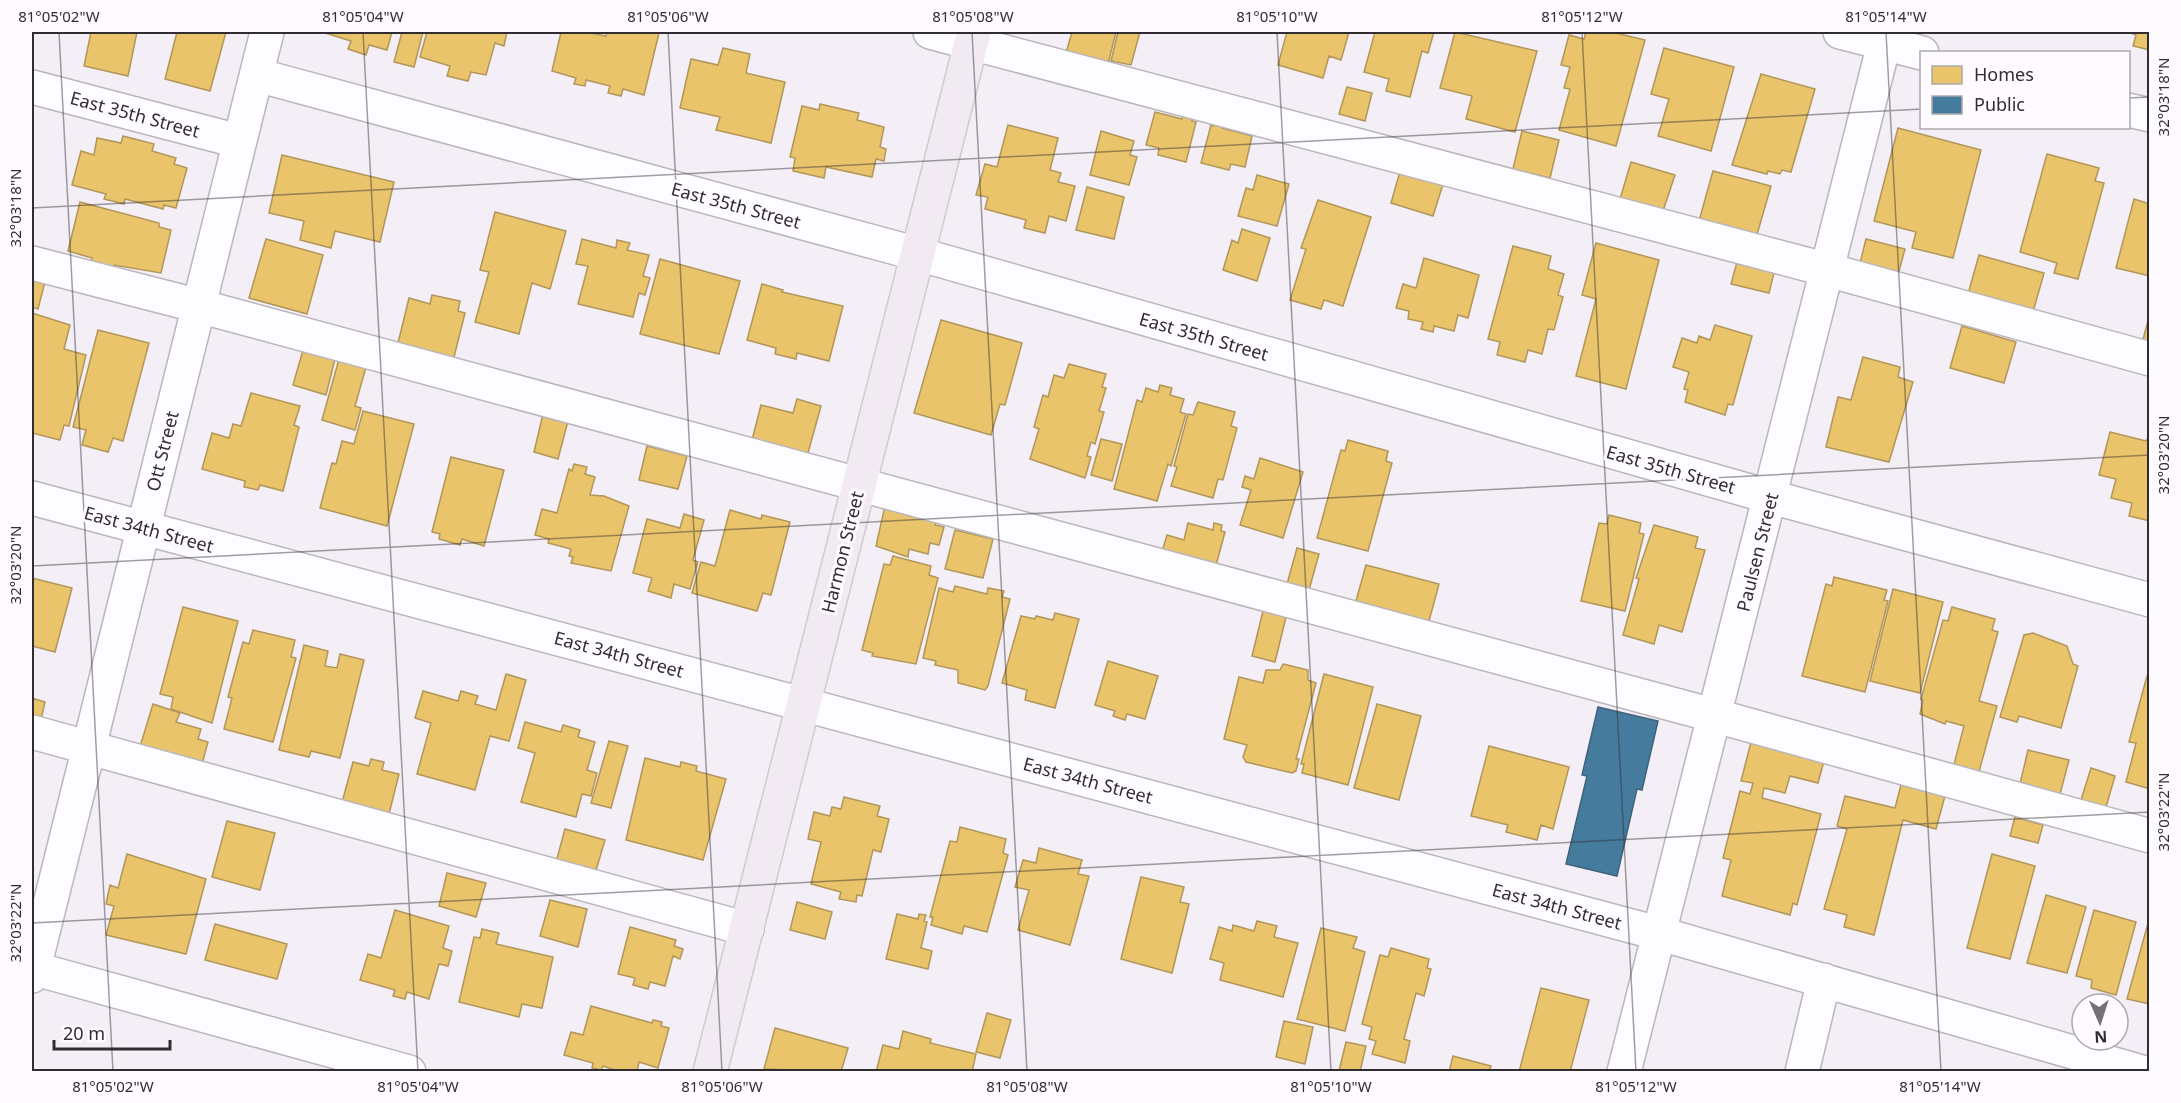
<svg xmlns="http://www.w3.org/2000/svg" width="2181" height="1103" viewBox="0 0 2181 1103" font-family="'Noto Sans',sans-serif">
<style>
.homes{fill:#e9c46a;stroke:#b29659;stroke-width:1.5}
.public{fill:#457b9d;stroke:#3f637d;stroke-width:1.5}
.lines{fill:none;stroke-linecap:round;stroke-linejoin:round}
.minor-casing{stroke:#bab6bc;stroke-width:36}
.major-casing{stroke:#cecacf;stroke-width:36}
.minor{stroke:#fdfcfe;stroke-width:33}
.major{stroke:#f1eaf3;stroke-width:33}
.ticks{fill:none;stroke:#312c32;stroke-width:1.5;stroke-opacity:0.45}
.labels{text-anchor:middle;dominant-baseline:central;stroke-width:6;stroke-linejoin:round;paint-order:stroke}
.street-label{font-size:18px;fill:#312c32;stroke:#fefbfe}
.neatline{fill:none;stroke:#312c32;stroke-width:2}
.ticks-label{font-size:15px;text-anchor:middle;fill:#312c32}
</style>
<rect width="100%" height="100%" fill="#f4eef6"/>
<path class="homes" d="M 91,32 L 137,32 L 128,76 L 84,66 Z
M 177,32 L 226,32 L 210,91 L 165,79 Z
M 322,32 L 392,32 L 387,50 L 369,45 L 366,55 L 348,49 L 351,41 Z
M 402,32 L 423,32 L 414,67 L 394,62 Z
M 427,32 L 507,32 L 504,46 L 495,43 L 486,75 L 471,72 L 468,81 L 447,76 L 450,66 L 420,57 Z
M 561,32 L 586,32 L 606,36 L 607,32 L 659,33 L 644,95 L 623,89 L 621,96 L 608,93 L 610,86 L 586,80 L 585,86 L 574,84 L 576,78 L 552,71 Z
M 1072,32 L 1116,32 L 1108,64 L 1066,53 Z
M 1118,32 L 1140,32 L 1131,65 L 1111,61 Z
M 1287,32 L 1349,32 L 1341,60 L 1329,56 L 1323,78 L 1278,65 Z
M 1375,32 L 1434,32 L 1428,53 L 1422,51 L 1410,97 L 1386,91 L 1389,79 L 1364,72 Z
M 1455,32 L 1537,51 L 1515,132 L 1466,119 L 1472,96 L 1440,88 Z
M 1586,32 L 1612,32 L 1645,40 L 1616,146 L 1559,130 L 1570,89 L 1564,88 L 1570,67 L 1561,65 L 1569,35 L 1584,39 Z
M 2128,32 L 2150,32 L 2150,50 L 2133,46 L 2136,35 Z
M 723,48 L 750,54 L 746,73 L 785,82 L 771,143 L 716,130 L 720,117 L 680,108 L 691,59 L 718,65 Z
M 1664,48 L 1734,67 L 1711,151 L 1658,136 L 1669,99 L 1651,94 Z
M 1761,74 L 1815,89 L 1791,172 L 1782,170 L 1780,174 L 1768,171 L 1767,174 L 1732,165 Z
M 1347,87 L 1372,93 L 1365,121 L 1339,114 Z
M 820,104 L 859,113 L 857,120 L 884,127 L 880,147 L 886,149 L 884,161 L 876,159 L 872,177 L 826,167 L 824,178 L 793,171 L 795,158 L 790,157 L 802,106 L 819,110 Z
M 1155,112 L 1182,119 L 1183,115 L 1193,118 L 1192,121 L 1196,122 L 1186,162 L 1158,155 L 1159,148 L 1146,145 Z
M 1215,121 L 1223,124 L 1222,128 L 1252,136 L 1245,167 L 1231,164 L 1229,170 L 1201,163 L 1211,125 L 1214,126 Z
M 1008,125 L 1058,138 L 1050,170 L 1061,173 L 1058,182 L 1075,186 L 1066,221 L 1049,216 L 1045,233 L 1024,228 L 1026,220 L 985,209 L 988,197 L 976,195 L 985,164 L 997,167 Z
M 1898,128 L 1981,150 L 1953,258 L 1912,248 L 1916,232 L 1874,221 Z
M 1101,131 L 1134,141 L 1130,155 L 1137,157 L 1129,185 L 1090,175 Z
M 1522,131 L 1559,140 L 1550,178 L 1513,169 Z
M 123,136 L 154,144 L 152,151 L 176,158 L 174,164 L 187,168 L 176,208 L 164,205 L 163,209 L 125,199 L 124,204 L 104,199 L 106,194 L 72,185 L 81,151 L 94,155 L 97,138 L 121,143 Z
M 2047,154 L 2099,168 L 2095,181 L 2104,183 L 2078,279 L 2054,273 L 2057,263 L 2020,252 Z
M 282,155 L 394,182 L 380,242 L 335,231 L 331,248 L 300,240 L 304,221 L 269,213 Z
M 1631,162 L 1675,175 L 1663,211 L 1620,199 Z
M 1401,168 L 1444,181 L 1433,216 L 1391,203 Z
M 1713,171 L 1771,186 L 1756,238 L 1699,221 Z
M 1257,175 L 1289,184 L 1277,226 L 1238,216 L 1246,188 L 1253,190 Z
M 1087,187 L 1124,197 L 1114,239 L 1076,230 Z
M 2134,199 L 2150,204 L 2150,276 L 2116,268 Z
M 1318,200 L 1371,217 L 1343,306 L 1324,300 L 1321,309 L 1290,300 L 1306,249 L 1301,248 Z
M 80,202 L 159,223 L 159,227 L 171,230 L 161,273 L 114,265 L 113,271 L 90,265 L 92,258 L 68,251 Z
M 495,212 L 566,231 L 550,289 L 532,283 L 519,334 L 475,322 L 489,272 L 480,270 Z
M 1242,229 L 1270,238 L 1257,281 L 1223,270 L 1232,240 L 1238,243 Z
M 266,239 L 323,255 L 307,314 L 249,298 Z
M 582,239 L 616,248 L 617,240 L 630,243 L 627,250 L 649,255 L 643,276 L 650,278 L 645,295 L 639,293 L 633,317 L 578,304 L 588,266 L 576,264 Z
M 1866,239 L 1905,249 L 1897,278 L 1859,267 Z
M 1596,243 L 1659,260 L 1626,389 L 1576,376 L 1596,299 L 1582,295 Z
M 1513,246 L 1551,256 L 1548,269 L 1564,274 L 1558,295 L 1563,297 L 1554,330 L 1548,329 L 1542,354 L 1528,350 L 1525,362 L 1497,355 L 1500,342 L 1488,339 Z
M 1739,255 L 1776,265 L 1769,293 L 1731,284 Z
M 1979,255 L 2044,273 L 2033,312 L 1968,294 Z
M 1424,258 L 1479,275 L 1468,318 L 1458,315 L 1454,331 L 1434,326 L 1433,332 L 1421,329 L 1423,322 L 1408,319 L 1409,311 L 1396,308 L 1403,284 L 1416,288 Z
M 660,259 L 740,281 L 719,354 L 640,334 Z
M 32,274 L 46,278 L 38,309 L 32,307 Z
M 762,284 L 783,290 L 782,292 L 843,306 L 829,361 L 797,353 L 796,359 L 775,354 L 776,348 L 747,340 Z
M 432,295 L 460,301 L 458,311 L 465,313 L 453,361 L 397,347 L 409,298 L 430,304 Z
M 32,313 L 70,325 L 64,349 L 86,355 L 69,426 L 64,425 L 60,440 L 32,433 Z
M 2150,313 L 2150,349 L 2141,347 Z
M 941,320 L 1022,343 L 1005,405 L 1000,404 L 991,435 L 914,413 Z
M 1715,325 L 1752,336 L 1733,405 L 1728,404 L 1725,415 L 1685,402 L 1688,390 L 1684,389 L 1689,372 L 1673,367 L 1682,338 L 1697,343 L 1699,336 L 1710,340 Z
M 1962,326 L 2016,342 L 2004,383 L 1950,368 Z
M 98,330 L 149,343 L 123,441 L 113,438 L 108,452 L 82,445 L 86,430 L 73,427 Z
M 303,350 L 335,359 L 326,395 L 293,385 Z
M 1863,357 L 1900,367 L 1898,377 L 1913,382 L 1889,462 L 1826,447 L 1838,397 L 1851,400 Z
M 339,359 L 366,367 L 355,406 L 361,408 L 355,430 L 322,420 Z
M 1069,364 L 1106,374 L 1102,387 L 1106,388 L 1099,411 L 1104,412 L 1095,444 L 1091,442 L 1087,456 L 1091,457 L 1085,478 L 1030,459 L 1039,429 L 1034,427 L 1043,395 L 1048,397 L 1054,375 L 1064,378 Z
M 1160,385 L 1172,388 L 1170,395 L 1184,399 L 1180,412 L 1186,414 L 1171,466 L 1168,464 L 1157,501 L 1114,489 L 1137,400 L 1142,402 L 1146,388 L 1158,392 Z
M 251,393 L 300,406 L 294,425 L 299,427 L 283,491 L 260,485 L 258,490 L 244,487 L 245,481 L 202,469 L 212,433 L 229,438 L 233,424 L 241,426 Z
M 797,399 L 821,406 L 806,460 L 751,444 L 761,405 L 793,413 Z
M 1198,402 L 1235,412 L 1231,426 L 1237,428 L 1223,480 L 1218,479 L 1213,498 L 1171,486 L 1177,467 L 1174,466 L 1188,414 L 1193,415 Z
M 363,411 L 414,424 L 387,526 L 320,508 L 332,463 L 336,464 L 342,441 L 354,444 Z
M 543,414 L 568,421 L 558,459 L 534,452 Z
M 2110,432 L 2146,441 L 2150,435 L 2150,521 L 2129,516 L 2132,503 L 2111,498 L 2116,479 L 2099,475 Z
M 1101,439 L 1122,444 L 1112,481 L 1091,475 Z
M 1348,440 L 1388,451 L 1386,461 L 1392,463 L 1368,551 L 1317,538 L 1341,450 L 1345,451 Z
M 647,446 L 687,456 L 678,489 L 639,480 Z
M 451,457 L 504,470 L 484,546 L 462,539 L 460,545 L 439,539 L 440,534 L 432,532 Z
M 1260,458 L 1303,472 L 1283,538 L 1240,525 L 1251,490 L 1242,487 L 1245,476 L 1254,479 Z
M 574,464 L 587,467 L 585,474 L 595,477 L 590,495 L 604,496 L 629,506 L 611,571 L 571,563 L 573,557 L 569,556 L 571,549 L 548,543 L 549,539 L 535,535 L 542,509 L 557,513 L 569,469 L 572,471 Z
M 885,506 L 937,518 L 935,525 L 944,527 L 939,545 L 930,543 L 928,554 L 909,549 L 908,557 L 876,546 Z
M 730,510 L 761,519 L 762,515 L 790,522 L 771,595 L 763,593 L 757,611 L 692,593 L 701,562 L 715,566 Z
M 684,514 L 704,520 L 693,560 L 698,562 L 690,589 L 674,584 L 671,598 L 648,591 L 652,578 L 633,573 L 647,519 L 680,528 Z
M 1609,515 L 1641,523 L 1639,533 L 1644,534 L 1625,611 L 1581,601 L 1599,523 L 1607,524 Z
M 1188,523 L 1213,530 L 1214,523 L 1222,525 L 1221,531 L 1225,532 L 1215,569 L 1161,555 L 1167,535 L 1184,540 Z
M 1654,525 L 1698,537 L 1695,548 L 1705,550 L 1682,632 L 1659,625 L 1654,644 L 1623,635 L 1639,579 L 1636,578 Z
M 955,530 L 993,539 L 983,578 L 945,569 Z
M 1297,548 L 1319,554 L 1309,590 L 1287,584 Z
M 893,556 L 931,566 L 929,575 L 938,578 L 916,664 L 872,656 L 873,653 L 862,650 L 884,564 L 890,565 Z
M 1366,565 L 1439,584 L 1429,621 L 1356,601 Z
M 1834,577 L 1887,590 L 1884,600 L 1888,601 L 1865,692 L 1802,676 L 1826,584 L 1832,586 Z
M 32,578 L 72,588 L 55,652 L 32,646 Z
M 955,586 L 987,594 L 988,588 L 1004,591 L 1002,597 L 1010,599 L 988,686 L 985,690 L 958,683 L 958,670 L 935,665 L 936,661 L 923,658 L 939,588 L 953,592 Z
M 1893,589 L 1943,602 L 1920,693 L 1870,681 Z
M 183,607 L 238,621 L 212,723 L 171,709 L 173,697 L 160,694 Z
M 1952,607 L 1995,619 L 1992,630 L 1998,632 L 1979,701 L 1997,706 L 1977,779 L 1952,772 L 1964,726 L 1946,721 L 1945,724 L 1920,714 L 1923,700 L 1921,699 L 1943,620 L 1948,621 Z
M 1263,611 L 1286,617 L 1275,662 L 1252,656 Z
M 1055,613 L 1079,619 L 1055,708 L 1025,700 L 1027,690 L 1002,683 L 1021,616 L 1035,619 L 1036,616 L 1053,620 Z
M 253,630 L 295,640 L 291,657 L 296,658 L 273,742 L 224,729 L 232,698 L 228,697 L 243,642 L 249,644 Z
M 2033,633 L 2067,646 L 2073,664 L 2078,666 L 2061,728 L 2019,716 L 2017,722 L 2000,717 L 2024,635 Z
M 304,645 L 328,651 L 325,666 L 337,668 L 340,654 L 364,660 L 340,758 L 311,751 L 309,757 L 279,750 Z
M 1108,661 L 1158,676 L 1145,719 L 1127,714 L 1125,720 L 1113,716 L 1115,711 L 1095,705 Z
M 1283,664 L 1308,670 L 1308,680 L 1316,683 L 1296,759 L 1299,759 L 1296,771 L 1292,773 L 1246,762 L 1243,757 L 1247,745 L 1224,739 L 1239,677 L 1263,683 L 1266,670 L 1280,670 Z
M 506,674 L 526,680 L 509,741 L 490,736 L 475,790 L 417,774 L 431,723 L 415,718 L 423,691 L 458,701 L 461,691 L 478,696 L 475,704 L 496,710 Z
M 1324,674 L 1373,687 L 1348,785 L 1302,773 L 1304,764 L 1301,764 Z
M 2147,676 L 2150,677 L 2150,789 L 2126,782 L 2136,743 L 2129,742 Z
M 32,698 L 45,702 L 40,724 L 32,721 Z
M 153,704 L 180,713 L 176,722 L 201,729 L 198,739 L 208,742 L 201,768 L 139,750 Z
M 1377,704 L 1421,716 L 1399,800 L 1354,788 Z
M 525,722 L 561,732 L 563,725 L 580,730 L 578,737 L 595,742 L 587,770 L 597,773 L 591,796 L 582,794 L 576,817 L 521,802 L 535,753 L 518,748 Z
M 609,741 L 628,746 L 611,808 L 591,803 Z
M 1751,742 L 1824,761 L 1818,783 L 1790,776 L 1785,793 L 1764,788 L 1762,798 L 1821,814 L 1797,905 L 1793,903 L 1790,915 L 1722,896 L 1731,860 L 1723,858 L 1740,791 L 1750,794 L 1753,783 L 1741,781 Z
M 1489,746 L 1569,767 L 1553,829 L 1541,825 L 1537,840 L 1506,832 L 1508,825 L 1471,816 Z
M 2028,750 L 2069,760 L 2059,798 L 2019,788 Z
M 645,758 L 680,767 L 681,762 L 697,766 L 696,771 L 726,779 L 703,860 L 626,840 Z
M 371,759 L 384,762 L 382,770 L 399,774 L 388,818 L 341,806 L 353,762 L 369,766 Z
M 2091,768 L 2115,776 L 2106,807 L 2081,800 Z
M 1901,785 L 1945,796 L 1936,829 L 1903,820 L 1874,935 L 1844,927 L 1847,915 L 1824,909 L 1847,829 L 1837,826 L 1845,796 L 1895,808 Z
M 844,797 L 880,806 L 877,816 L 889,819 L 881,852 L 873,850 L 862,896 L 857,895 L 856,902 L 839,899 L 841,892 L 811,884 L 821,842 L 808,839 L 814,812 L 830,816 L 832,807 L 841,809 Z
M 2015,817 L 2043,825 L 2038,843 L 2010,836 Z
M 227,821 L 275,833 L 260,890 L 212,877 Z
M 960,827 L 1006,839 L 1003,853 L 1008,855 L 987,932 L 964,926 L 962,934 L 931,925 L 933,917 L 930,917 L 950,841 L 957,842 Z
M 565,829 L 605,840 L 594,877 L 556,862 Z
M 1039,848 L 1082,860 L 1078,874 L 1089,876 L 1070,945 L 1018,930 L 1029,890 L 1015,887 L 1023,860 L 1036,863 Z
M 127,854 L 206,879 L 186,954 L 106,935 L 114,906 L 106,904 L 110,885 L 118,888 Z
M 1992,854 L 2035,866 L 2010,959 L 1967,948 Z
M 447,873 L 486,883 L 476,917 L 439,906 Z
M 1141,877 L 1184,887 L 1180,902 L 1189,904 L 1172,973 L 1121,959 Z
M 2046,895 L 2086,907 L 2067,973 L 2027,963 Z
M 550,900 L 587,909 L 578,947 L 540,936 Z
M 797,902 L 832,912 L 825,939 L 790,930 Z
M 395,910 L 449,926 L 443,948 L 452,951 L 448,966 L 439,964 L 429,999 L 407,992 L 405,999 L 393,996 L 395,990 L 360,980 L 368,954 L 381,958 Z
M 2094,910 L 2136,922 L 2116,995 L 2091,988 L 2092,980 L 2076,976 Z
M 897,914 L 918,919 L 919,914 L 926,915 L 924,921 L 927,922 L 921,948 L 932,951 L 928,969 L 886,959 Z
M 2150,916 L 2150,1004 L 2127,999 Z
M 1257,921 L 1277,926 L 1274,937 L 1298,943 L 1283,997 L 1220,980 L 1224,963 L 1210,959 L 1219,927 L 1232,931 L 1233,925 L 1254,931 Z
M 215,924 L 287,944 L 277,979 L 205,960 Z
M 630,927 L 676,940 L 674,946 L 683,949 L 680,959 L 673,956 L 665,986 L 650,982 L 648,989 L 633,985 L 635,978 L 618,974 Z
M 1321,928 L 1357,937 L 1353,948 L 1365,952 L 1345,1031 L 1297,1019 Z
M 482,929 L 499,933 L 496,944 L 553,957 L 542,1008 L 522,1004 L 519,1017 L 459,1002 L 474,937 L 480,938 Z
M 1391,948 L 1429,959 L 1427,968 L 1431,969 L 1424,996 L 1416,993 L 1404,1039 L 1410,1041 L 1405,1063 L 1372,1054 L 1376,1041 L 1369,1039 L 1372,1027 L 1362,1024 L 1380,955 L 1388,957 Z
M 1541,988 L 1589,1000 L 1570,1072 L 1519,1072 Z
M 591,1006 L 652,1023 L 653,1020 L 662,1022 L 661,1026 L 669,1028 L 658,1068 L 639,1062 L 637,1072 L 621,1072 L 603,1066 L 601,1070 L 592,1068 L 593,1063 L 564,1055 L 571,1032 L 583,1035 Z
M 987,1013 L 1011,1020 L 1000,1058 L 976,1052 Z
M 1284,1021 L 1313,1027 L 1305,1064 L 1276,1057 Z
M 775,1028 L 848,1048 L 841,1072 L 764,1069 Z
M 903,1031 L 931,1039 L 930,1043 L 976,1054 L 972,1072 L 876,1072 L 883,1045 L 899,1049 Z
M 1346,1042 L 1366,1046 L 1360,1072 L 1339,1071 Z
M 1453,1056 L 1491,1066 L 1489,1072 L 1449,1072 Z"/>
<path class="public" d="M 1598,707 L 1658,721 L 1642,790 L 1637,789 L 1617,876 L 1566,864 L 1587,776 L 1582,775 Z"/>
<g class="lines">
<defs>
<path id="minor" d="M 930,32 L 1828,270 L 2150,359
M 1840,32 L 1922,53
M 257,75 L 918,254 L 1771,497 L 2150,600
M 32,87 L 238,141
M 2128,110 L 2150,115
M 32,263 L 199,306 L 1716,716 L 2150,836
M 32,498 L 1661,934 L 2142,1072
M 32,732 L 747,929
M 32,968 L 409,1072
M 32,976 L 267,32
M 1624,1072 L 1887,32
M 1802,1072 L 1824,980"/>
<path id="major" d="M 710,1072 L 974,32"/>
</defs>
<use href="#minor" class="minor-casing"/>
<use href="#major" class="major-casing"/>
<use href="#minor" class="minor"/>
<use href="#major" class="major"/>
</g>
<path class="ticks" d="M 59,32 L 113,1072M 363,32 L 418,1072M 668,32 L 722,1072M 972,32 L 1027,1072M 1277,32 L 1331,1072M 1582,32 L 1636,1072M 1886,32 L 1941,1072M 2128,98 L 2150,97M 32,208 L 1922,109M 32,566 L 2150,455M 32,923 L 2150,812"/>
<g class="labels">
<g class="street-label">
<text transform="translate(135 114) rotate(15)">East 35th Street</text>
<text transform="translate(736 205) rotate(15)">East 35th Street</text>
<text transform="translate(1204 336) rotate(16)">East 35th Street</text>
<text transform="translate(162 451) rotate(-76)">Ott Street</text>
<text transform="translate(1671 469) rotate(16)">East 35th Street</text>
<text transform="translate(149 529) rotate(15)">East 34th Street</text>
<text transform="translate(842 552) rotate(-76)">Harmon Street</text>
<text transform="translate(1757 552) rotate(-76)">Paulsen Street</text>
<text transform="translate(619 654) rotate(15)">East 34th Street</text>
<text transform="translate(1088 780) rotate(15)">East 34th Street</text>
<text transform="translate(1557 906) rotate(15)">East 34th Street</text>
</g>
</g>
<rect width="2181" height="1103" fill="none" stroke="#fefbfe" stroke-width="66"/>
<rect x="1920" y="51" width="210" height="78" fill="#fefbfe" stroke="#aca8ac" stroke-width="1.5"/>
<rect x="1932" y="66" width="30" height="18" fill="#e9c46a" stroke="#aca8ac" stroke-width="1.5"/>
<text x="1974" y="81" font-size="18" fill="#312c32">Homes</text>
<rect x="1932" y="96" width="30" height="18" fill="#457b9d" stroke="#aca8ac" stroke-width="1.5"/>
<text x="1974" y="111" font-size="18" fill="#312c32">Public</text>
<g transform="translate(2100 1022) rotate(177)"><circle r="28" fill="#fefbfe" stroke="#aca8ac" stroke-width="1.5"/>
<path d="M0-4.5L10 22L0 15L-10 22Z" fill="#757077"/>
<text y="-9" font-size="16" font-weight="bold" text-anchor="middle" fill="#312c32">N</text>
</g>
<path d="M54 1040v9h116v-9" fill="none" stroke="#312c32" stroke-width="3"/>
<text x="63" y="1040" font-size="18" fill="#312c32" stroke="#fefbfe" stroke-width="4.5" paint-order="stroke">20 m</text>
<rect x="33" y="33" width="2115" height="1037" class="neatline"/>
<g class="ticks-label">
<text x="59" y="22">81°05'02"W</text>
<text x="363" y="22">81°05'04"W</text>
<text x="668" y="22">81°05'06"W</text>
<text x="973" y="22">81°05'08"W</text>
<text x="1277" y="22">81°05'10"W</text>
<text x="1582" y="22">81°05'12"W</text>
<text x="1886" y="22">81°05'14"W</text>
<text transform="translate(2164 97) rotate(-90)" y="5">32°03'18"N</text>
<text transform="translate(16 208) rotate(-90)" y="5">32°03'18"N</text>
<text transform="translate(2164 455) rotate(-90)" y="5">32°03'20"N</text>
<text transform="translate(16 565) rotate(-90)" y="5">32°03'20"N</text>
<text transform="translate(2164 812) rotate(-90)" y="5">32°03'22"N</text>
<text transform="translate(16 923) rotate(-90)" y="5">32°03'22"N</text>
<text x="113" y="1092">81°05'02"W</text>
<text x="418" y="1092">81°05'04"W</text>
<text x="722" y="1092">81°05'06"W</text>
<text x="1027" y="1092">81°05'08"W</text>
<text x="1331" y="1092">81°05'10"W</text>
<text x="1636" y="1092">81°05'12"W</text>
<text x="1940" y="1092">81°05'14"W</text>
</g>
</svg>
